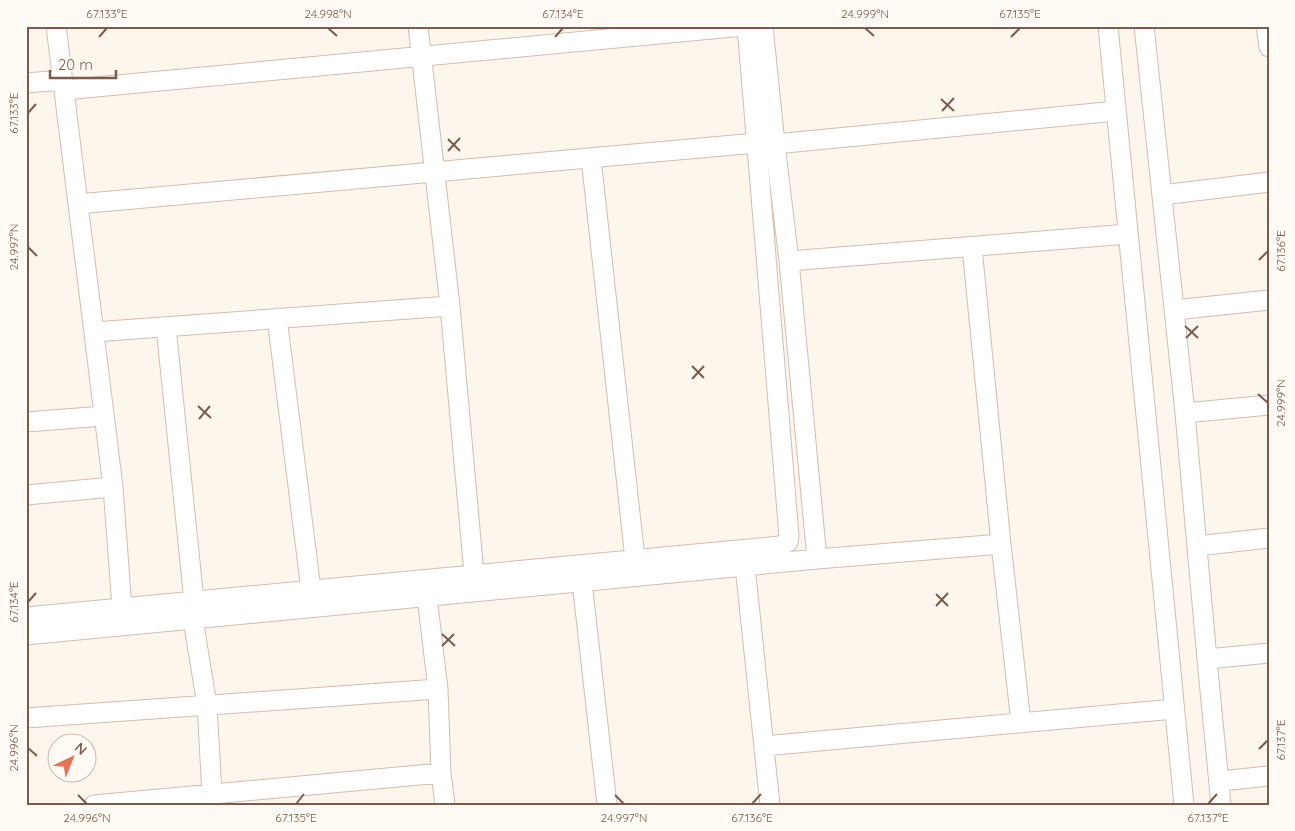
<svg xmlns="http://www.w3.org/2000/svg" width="1295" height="831" viewBox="0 0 1295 831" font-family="Quicksand,sans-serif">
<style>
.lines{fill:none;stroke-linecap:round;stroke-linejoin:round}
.street-casing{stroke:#d0beb0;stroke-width:21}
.street{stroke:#fff;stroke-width:19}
.ticks{fill:none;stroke:#795c4e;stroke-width:2}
.neatline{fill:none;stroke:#795c4e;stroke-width:2}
.ticks-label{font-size:12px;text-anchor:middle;fill:#795c4e}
</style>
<rect width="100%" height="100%" fill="#fdf6ec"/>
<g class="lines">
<defs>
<path id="street" d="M 56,26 L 113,487 L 122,608
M 418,26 L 450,306 L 474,574
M 763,26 L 775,144 L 789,261 L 817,559
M 1108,26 L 1184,805
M 1144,26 L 1185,413 L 1207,659 L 1221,805
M 1266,26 L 1269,47
M 26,83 L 63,80
M 64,90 L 744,26
M 775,144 L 1116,111
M 591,158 L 635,559
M 1162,195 L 1269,182
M 78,204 L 756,143
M 972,247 L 1001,544 L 1021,723
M 789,261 L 1128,234
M 1174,310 L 1269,300
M 277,318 L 311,590
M 166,327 L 194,601
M 94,332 L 450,306
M 1185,413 L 1269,405
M 26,422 L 104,416
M 26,495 L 113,487
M 1197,546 L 1269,538
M 745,566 L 770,805
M 582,582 L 607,805
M 427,597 L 438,689 L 441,773 L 445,805
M 26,617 L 780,546 L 788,542 L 789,536 L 747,26
M 193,619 L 207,705 L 212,794
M 26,635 L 817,559 L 1001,544
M 1207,659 L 1269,653
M 26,718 L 438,689
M 764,746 L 1174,709
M 1220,781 L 1269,776
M 94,805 L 441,773"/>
</defs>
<use href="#street" class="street-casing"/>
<use href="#street" class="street"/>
</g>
<path class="ticks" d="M 328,28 L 337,36M 865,28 L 874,36M 99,37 L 107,28M 555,37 L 563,28M 1011,37 L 1020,28M 941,99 L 954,111M 942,111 L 954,98M 28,113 L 36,104M 448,139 L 460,151M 448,151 L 460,138M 28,247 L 37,256M 1259,260 L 1268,251M 1185,326 L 1198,338M 1186,338 L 1198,326M 692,366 L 704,378M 692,379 L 704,366M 1258,394 L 1268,403M 198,406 L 211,418M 199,419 L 210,406M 936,594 L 948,606M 28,602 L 36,593M 936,606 L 948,593M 442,634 L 455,646M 442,646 L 454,634M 28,748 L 37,756M 1259,749 L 1268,740M 78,795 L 87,804M 615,795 L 624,804M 296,804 L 304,794M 752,804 L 761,794M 1208,804 L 1217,794"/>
<rect width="1295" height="831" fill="none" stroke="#fffaf3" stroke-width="55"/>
<g transform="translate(72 758) rotate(43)"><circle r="24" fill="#fffaf3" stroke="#c9bbb1"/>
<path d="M0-4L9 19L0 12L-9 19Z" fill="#e47254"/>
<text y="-8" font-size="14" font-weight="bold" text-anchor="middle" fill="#795c4e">N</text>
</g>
<path d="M50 70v8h66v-8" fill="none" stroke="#795c4e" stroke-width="2.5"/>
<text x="58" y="70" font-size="15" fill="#795c4e" stroke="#fffaf3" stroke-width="4" paint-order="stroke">20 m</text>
<rect x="28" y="28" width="1240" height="776" class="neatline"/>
<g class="ticks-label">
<text x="107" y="18">67.133°E</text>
<text x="328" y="18">24.998°N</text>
<text x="563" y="18">67.134°E</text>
<text x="865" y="18">24.999°N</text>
<text x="1020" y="18">67.135°E</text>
<text transform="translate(14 113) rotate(-90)" y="4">67.133°E</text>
<text transform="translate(14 247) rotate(-90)" y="4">24.997°N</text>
<text transform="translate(1281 251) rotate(-90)" y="4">67.136°E</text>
<text transform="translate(1281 403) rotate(-90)" y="4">24.999°N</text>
<text transform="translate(14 602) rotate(-90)" y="4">67.134°E</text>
<text transform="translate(1281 740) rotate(-90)" y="4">67.137°E</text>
<text transform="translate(14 748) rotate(-90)" y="4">24.996°N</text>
<text x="87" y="822">24.996°N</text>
<text x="296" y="822">67.135°E</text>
<text x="624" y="822">24.997°N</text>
<text x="752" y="822">67.136°E</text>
<text x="1208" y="822">67.137°E</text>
</g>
</svg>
